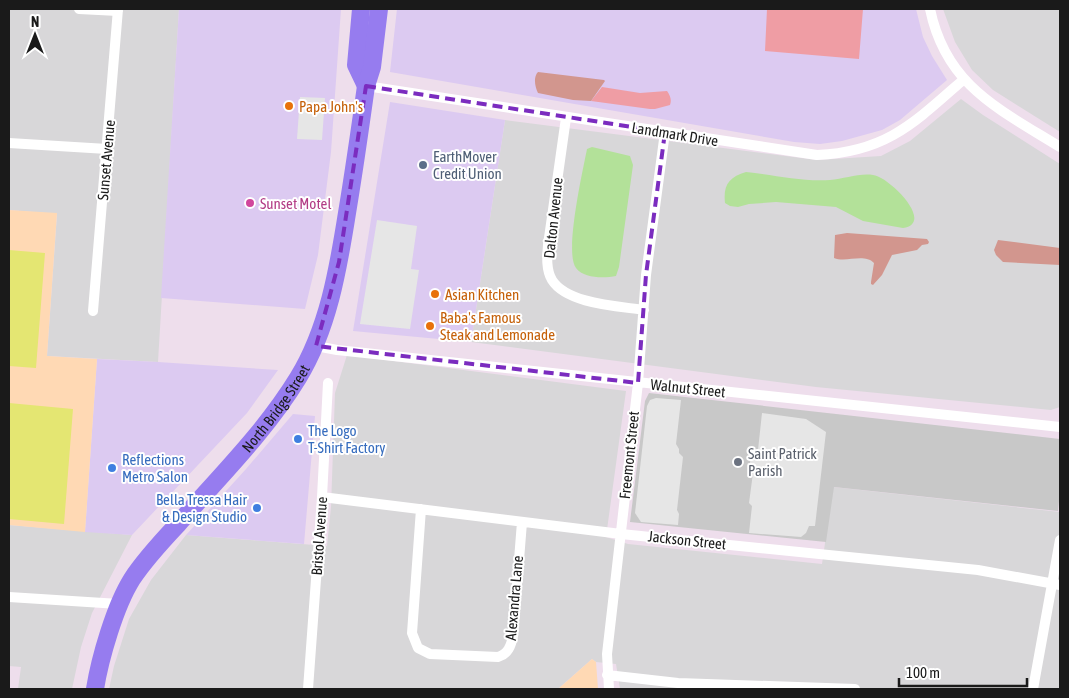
<svg xmlns="http://www.w3.org/2000/svg" width="1069" height="698" viewBox="0 0 1069 698" font-family="'Asap Condensed',sans-serif">
<style>
.residential{fill:#d8d7d9}
.commercial{fill:#dccaf1}
.religious{fill:#c8c8c8}
.grass{fill:#ef9da4}
.forest{fill:#d2968e}
.park{fill:#ffd9b4}
.pitch{fill:#e4e672}
.parking{fill:#e6e6e6}
.water{fill:#b3e199}
.lines{fill:none;stroke-linecap:round;stroke-linejoin:round}
.street{stroke:#fff;stroke-width:10}
.highway{stroke:#967cef;stroke-width:18}
.marked{fill:none;stroke:#7b2cbf;stroke-width:4;stroke-dasharray:10 6;stroke-linejoin:round}
.food-dot{fill:#e8710a;stroke:#fff;stroke-width:2}
.service-dot{fill:#5c6f8a;stroke:#fff;stroke-width:2}
.hotel-dot{fill:#d1479c;stroke:#fff;stroke-width:2}
.shop-dot{fill:#3f7fe0;stroke:#fff;stroke-width:2}
.worship-dot{fill:#6b7280;stroke:#fff;stroke-width:2}
.labels{text-anchor:middle;dominant-baseline:central;stroke-width:4;stroke-linejoin:round;paint-order:stroke}
.food-label{font-size:15px;fill:#c56008;stroke:#fff;text-anchor:start}
.street-label{font-size:15px;fill:#1a1a1a;stroke:#fff}
.service-label{font-size:15px;fill:#4e5e75;stroke:#fff;text-anchor:start}
.hotel-label{font-size:15px;fill:#b23c85;stroke:#fff;text-anchor:start}
.shop-label{font-size:15px;fill:#366cbe;stroke:#fff;text-anchor:start}
.worship-label{font-size:15px;fill:#5b616d;stroke:#fff;text-anchor:start}
</style>
<rect width="100%" height="100%" fill="#eedeec"/>
<path class="residential" d="M 9,9 L 179,9 L 158,362 L 47,356 L 57,214 L 9,210 Z
M 943,9 L 1060,9 L 1060,132 L 993,90 L 972,70 L 955,42 Z
M 961,99 L 983,115 L 1060,164 L 1060,407 L 1051,410 L 816,387 L 471,342 L 505,120 L 817,160 L 881,156 L 910,141 Z
M 347,355 L 626,391 L 606,537 L 628,544 L 822,564 L 833,487 L 1060,512 L 1060,689 L 620,689 L 616,664 L 596,662 L 592,659 L 558,689 L 109,689 L 114,666 L 129,619 L 151,580 L 186,535 L 327,546 L 331,507 L 335,393 Z
M 9,525 L 132,535 L 92,613 L 81,647 L 72,689 L 18,689 L 21,667 L 9,666 Z"/>
<path class="commercial" d="M 179,9 L 341,9 L 331,152 L 318,255 L 305,309 L 161,298 Z
M 397,9 L 916,9 L 923,37 L 932,56 L 947,80 L 900,120 L 882,130 L 842,141 L 820,144 L 794,142 L 390,72 Z
M 390,102 L 505,120 L 471,342 L 353,331 Z
M 97,359 L 158,362 L 278,370 L 247,413 L 132,535 L 85,532 Z
M 293,414 L 315,416 L 304,544 L 186,535 L 246,469 Z"/>
<path class="religious" d="M 649,393 L 1060,439 L 1060,491 L 1058,511 L 834,487 L 826,542 L 630,522 L 645,401 Z"/>
<path class="grass" d="M 767,9 L 863,9 L 859,59 L 765,51 Z
M 602,87 L 640,93 L 667,91 C 670,95 672,100 670,105 L 655,109 L 650,109 L 591,101 Z"/>
<path class="forest" d="M 538,72 L 604,80 L 605,81 L 591,101 L 573,100 L 538,93 C 535,87 533,77 538,72 Z
M 847,233 L 927,239 L 929,242 L 928,244 L 922,245 L 917,250 L 892,255 L 882,275 L 873,285 L 871,284 L 871,282 L 874,263 C 864,253 846,263 834,258 L 835,235 Z
M 998,240 L 1060,248 L 1060,265 L 1003,262 L 996,255 L 994,250 Z"/>
<path class="park" d="M 9,210 L 57,213 L 47,356 L 97,359 L 85,532 L 9,525 Z
M 592,659 L 596,662 L 598,689 L 558,689 Z"/>
<path class="pitch" d="M 9,250 L 45,253 L 36,368 L 9,366 Z
M 9,403 L 73,409 L 64,524 L 9,519 Z"/>
<path class="parking" d="M 300,97 L 325,98 L 322,140 L 297,139 Z
M 377,220 L 417,226 L 411,269 L 419,270 L 410,329 L 360,324 Z
M 656,398 L 681,400 L 676,444 L 679,449 L 679,453 L 683,457 L 677,510 L 679,514 L 678,525 L 641,522 L 635,513 L 647,406 L 650,400 Z
M 762,413 L 806,419 L 826,432 L 815,526 L 809,526 L 806,533 L 801,537 L 749,533 L 752,506 L 749,503 L 753,473 L 749,469 L 751,456 L 758,450 Z"/>
<path class="water" d="M 592,147 L 630,156 L 633,165 L 619,267 L 616,276 C 605,278 584,279 576,268 C 564,253 583,170 587,149 Z
M 746,172 C 774,175 803,182 830,180 C 844,179 859,173 873,175 C 888,176 936,223 903,228 L 863,221 L 836,207 L 776,202 L 749,204 L 738,207 L 730,206 L 725,203 C 723,185 729,177 746,172 Z"/>
<g class="lines">
<path class="street" d="M 79,9 L 118,11
M 930,9 C 946,86 999,109 1060,147
M 366,86 L 817,155 C 886,152 914,123 963,80
M 566,118 L 548,245 C 547,257 546,270 552,280 C 567,304 618,306 644,310
M 9,143 L 107,149
M 93,311 L 118,9
M 316,346 L 337,350 L 1060,427
M 322,497 L 621,534 L 978,570 L 1060,585
M 421,509 L 412,633 L 418,648 L 430,654 L 498,657 C 508,654 511,646 513,636 L 522,522
M 9,597 L 119,604
M 607,675 L 678,683 L 855,689
M 308,689 L 322,497 L 328,383
M 609,689 L 607,654 L 638,383 L 646,275 L 665,132
M 1033,689 L 1060,540"/>
<g class="highway">
<path d="M 361,9 L 356,65 L 366,86"/>
<path id="s1" d="M 95,689 C 100,658 115,606 132,579 C 145,559 162,541 178,524 C 219,477 265,432 298,378 C 328,329 338,270 347,213 C 354,171 360,129 366,86 L 372,67 L 379,9"/>
</g>
</g>
<path class="marked" d="M 366,86 L 665,132 L 646,275 L 638,383 L 316,346 L 339,262 Z"/>
<g class="food-dot">
<circle cx="289" cy="106" r="5"/>
<circle cx="435" cy="294" r="5"/>
<circle cx="430" cy="326" r="5"/>
</g>
<circle class="service-dot" cx="423" cy="165" r="5"/>
<circle class="hotel-dot" cx="250" cy="203" r="5"/>
<g class="shop-dot">
<circle cx="298" cy="439" r="5"/>
<circle cx="112" cy="468" r="5"/>
<circle cx="257" cy="508" r="5"/>
</g>
<circle class="worship-dot" cx="738" cy="462" r="5"/>
<g class="labels">
<g class="food-label">
<text x="299" y="106">Papa John's</text>
<text x="445" y="294">Asian Kitchen</text>
<text x="440" y="317">Baba's Famous<tspan x="440" dy="17">Steak and Lemonade</tspan></text>
</g>
<g class="street-label">
<text transform="translate(675 134) rotate(9)">Landmark Drive</text>
<text transform="translate(106 160) rotate(-85)">Sunset Avenue</text>
<text transform="translate(553 218) rotate(-84)">Dalton Avenue</text>
<text transform="translate(688 388) rotate(6)">Walnut Street</text>
<text stroke="none"><textPath href="#s1" startOffset="340">North Bridge Street</textPath></text>
<text transform="translate(629 455) rotate(-84)">Freemont Street</text>
<text transform="translate(319 536) rotate(-86)">Bristol Avenue</text>
<text transform="translate(687 540) rotate(6)">Jackson Street</text>
<text transform="translate(514 598) rotate(-85)">Alexandra Lane</text>
</g>
<g class="service-label">
<text x="433" y="156">EarthMover<tspan x="433" dy="17">Credit Union</tspan></text>
</g>
<g class="hotel-label">
<text x="260" y="203">Sunset Motel</text>
</g>
<g class="shop-label">
<text x="308" y="430">The Logo<tspan x="308" dy="17">T-Shirt Factory</tspan></text>
<text x="122" y="459">Reflections<tspan x="122" dy="17">Metro Salon</tspan></text>
<text x="247" y="499" text-anchor="end">Bella Tressa Hair<tspan x="247" dy="17">&amp; Design Studio</tspan></text>
</g>
<g class="worship-label">
<text x="748" y="453">Saint Patrick<tspan x="748" dy="17">Parish</tspan></text>
</g>
</g>
<rect width="1069" height="698" fill="none" stroke="#1a1a1a" stroke-width="20"/>
<g transform="translate(35 35)" stroke="#ffffff" stroke-width="4" paint-order="stroke">
<path d="M0-4L9 19L0 12L-9 19Z" fill="#1a1a1a"/>
<text y="-8" font-size="14" font-weight="bold" text-anchor="middle" fill="#1a1a1a">N</text>
</g>
<path d="M899 678v8h128v-8" fill="none" stroke="#1a1a1a" stroke-width="2.5"/>
<text x="906" y="678" font-size="15" fill="#1a1a1a" stroke="#ffffff" stroke-width="4" paint-order="stroke">100 m</text>
</svg>
